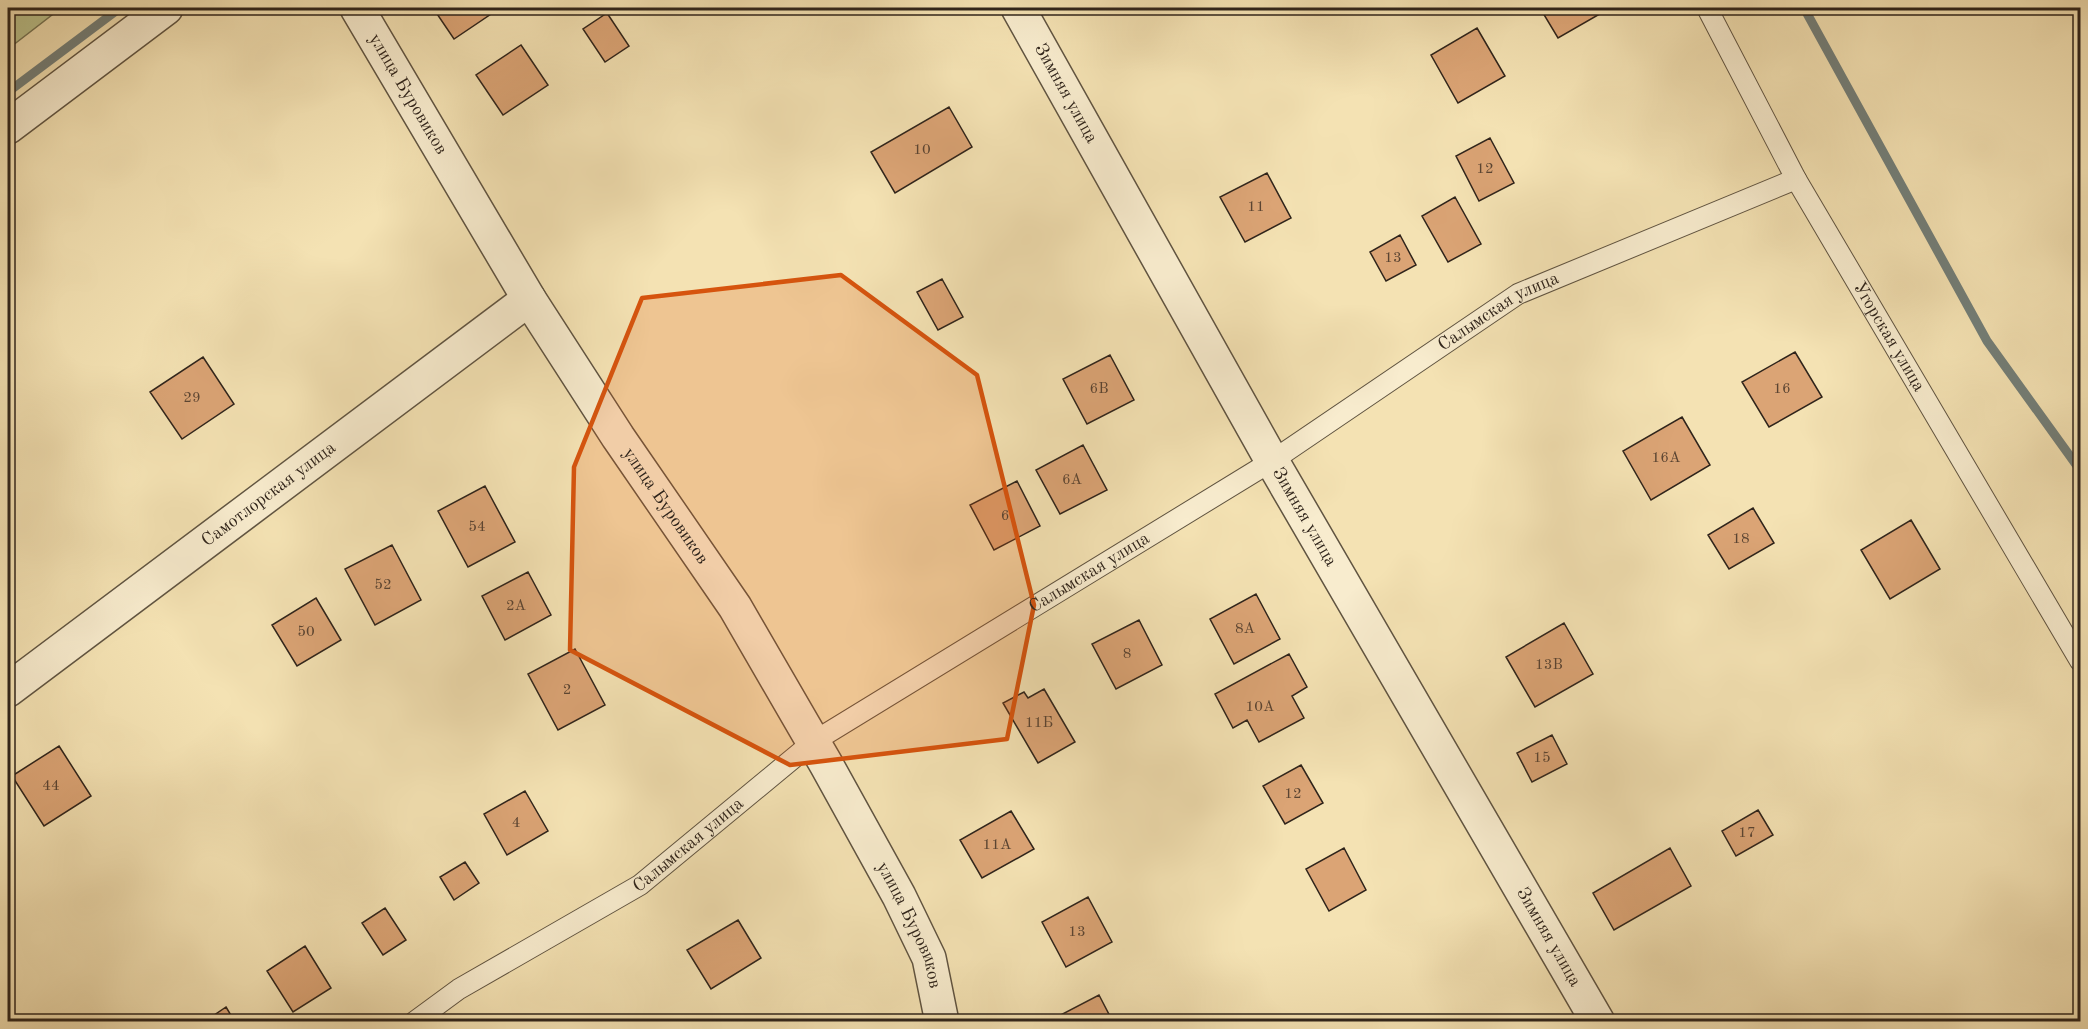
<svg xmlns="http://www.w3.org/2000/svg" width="2088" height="1029" viewBox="0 0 2088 1029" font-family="'Old Standard TT',serif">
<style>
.green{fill:#bcc38c;stroke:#767454;stroke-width:1.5}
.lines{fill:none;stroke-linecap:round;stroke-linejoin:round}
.stream{stroke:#737f79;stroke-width:9}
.building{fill:#dba475;stroke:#2f241b;stroke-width:1.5}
.lane-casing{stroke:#605441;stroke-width:22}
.street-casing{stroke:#605441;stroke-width:36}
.lane{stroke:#f8ecce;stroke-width:20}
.street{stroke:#f8ecce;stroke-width:33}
.marked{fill:#d6540e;fill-opacity:0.2;stroke:#d6540e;stroke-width:4.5;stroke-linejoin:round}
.labels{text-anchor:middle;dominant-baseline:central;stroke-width:6;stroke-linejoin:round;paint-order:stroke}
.number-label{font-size:15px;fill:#5a4432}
.street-label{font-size:18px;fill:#2f241b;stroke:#f8ecce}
</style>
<rect width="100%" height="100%" fill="#f4e2b3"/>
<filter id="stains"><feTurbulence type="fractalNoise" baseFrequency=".00333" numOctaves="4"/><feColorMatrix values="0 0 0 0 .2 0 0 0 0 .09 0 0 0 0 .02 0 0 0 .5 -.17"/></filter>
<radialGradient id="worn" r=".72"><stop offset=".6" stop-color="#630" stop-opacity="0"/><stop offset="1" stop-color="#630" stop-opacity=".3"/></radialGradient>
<path class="green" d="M 8,8 L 61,8 L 8,49 Z"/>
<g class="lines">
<path class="stream" d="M 1804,8 L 1987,341 L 2080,470
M 8,92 L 120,8"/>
</g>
<path class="building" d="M 433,8 L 500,8 L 454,39 Z
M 1540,8 L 1603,8 L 1605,11 L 1558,38 Z
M 607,13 L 629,46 L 605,62 L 583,29 Z
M 1477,28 L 1505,76 L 1458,103 L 1431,55 Z
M 521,45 L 548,85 L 503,115 L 476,75 Z
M 949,107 L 972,147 L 895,193 L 871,152 Z
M 1490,138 L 1514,183 L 1479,201 L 1456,156 Z
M 1267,173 L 1291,218 L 1245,242 L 1220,197 Z
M 1455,197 L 1481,244 L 1448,262 L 1422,216 Z
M 1400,235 L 1416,265 L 1386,281 L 1370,252 Z
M 942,279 L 963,317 L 938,330 L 917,292 Z
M 1795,352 L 1822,397 L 1769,427 L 1742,382 Z
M 1110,355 L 1134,400 L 1087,424 L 1063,379 Z
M 203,357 L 234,404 L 182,439 L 150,392 Z
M 1682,417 L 1710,465 L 1651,500 L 1623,451 Z
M 1083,445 L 1107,490 L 1060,514 L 1036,470 Z
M 1017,481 L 1040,526 L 994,550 L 970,505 Z
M 485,486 L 515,542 L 468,567 L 438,511 Z
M 1753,508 L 1774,543 L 1729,569 L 1708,535 Z
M 1911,520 L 1940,569 L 1890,599 L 1861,550 Z
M 392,545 L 421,600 L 375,625 L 345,569 Z
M 528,572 L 551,615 L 505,640 L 482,596 Z
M 1256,594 L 1280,639 L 1234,664 L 1210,619 Z
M 316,598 L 341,640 L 297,666 L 272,625 Z
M 1139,620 L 1162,665 L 1116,689 L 1092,644 Z
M 1564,623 L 1593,674 L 1535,707 L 1506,657 Z
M 575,649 L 605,705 L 558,730 L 528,674 Z
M 1289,654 L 1307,687 L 1292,696 L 1304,718 L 1259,742 L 1247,720 L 1233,728 L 1215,694 Z
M 1044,689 L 1075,742 L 1038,763 L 1003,703 L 1024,692 L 1028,698 Z
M 1552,735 L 1567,764 L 1532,782 L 1517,753 Z
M 59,746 L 91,796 L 44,826 L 12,776 Z
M 1301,765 L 1323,803 L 1285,824 L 1263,786 Z
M 525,791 L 548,831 L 507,855 L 484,814 Z
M 1758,810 L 1773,835 L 1736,856 L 1722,831 Z
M 1011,811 L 1034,849 L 982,878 L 960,840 Z
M 1344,848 L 1366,890 L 1329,911 L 1306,869 Z
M 1670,848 L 1691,886 L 1614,930 L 1593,893 Z
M 465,862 L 479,883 L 454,900 L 440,877 Z
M 1088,897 L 1112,942 L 1066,967 L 1042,922 Z
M 385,908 L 406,940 L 383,955 L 362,923 Z
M 738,920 L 761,958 L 711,989 L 687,950 Z
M 305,946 L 331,988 L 293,1012 L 267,971 Z
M 1099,995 L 1113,1022 L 1054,1022 L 1053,1019 Z
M 226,1007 L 235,1022 L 204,1022 Z"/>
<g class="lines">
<defs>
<g id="lane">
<path id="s1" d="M 1707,8 L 1796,179 L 2080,661"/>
<path id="s2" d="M 414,1022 L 459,989 L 640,885 L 813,742 L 1272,461 L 1518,294 L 1796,179"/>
</g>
<g id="street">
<path id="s3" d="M 357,8 L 529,299 L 618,437 L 735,607 L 826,764 L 899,896 L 929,958 L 942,1022"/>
<path id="s4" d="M 1018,8 L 1272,461 L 1598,1022"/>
<path d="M 8,127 L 166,8"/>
<path id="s5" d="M 8,690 L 529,299"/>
</g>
</defs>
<use href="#lane" class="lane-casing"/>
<use href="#street" class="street-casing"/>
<use href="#lane" class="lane"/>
<use href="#street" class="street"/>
</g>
<path class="marked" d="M 841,275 L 977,375 L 1034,605 L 1007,739 L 790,765 L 570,650 L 574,467 L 642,298 Z"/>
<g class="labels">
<g class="number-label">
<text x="922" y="150">10</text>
<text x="1485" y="169">12</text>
<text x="1256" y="207">11</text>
<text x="1393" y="258">13</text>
<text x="1099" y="389">6В</text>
<text x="1782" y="389">16</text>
<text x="192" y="398">29</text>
<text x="1666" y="458">16А</text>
<text x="1072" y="480">6А</text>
<text x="1005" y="516">6</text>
<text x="477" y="527">54</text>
<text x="1741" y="539">18</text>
<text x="383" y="585">52</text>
<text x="516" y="606">2А</text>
<text x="1245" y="629">8А</text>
<text x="306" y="632">50</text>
<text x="1127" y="654">8</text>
<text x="1549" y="665">13В</text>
<text x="567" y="690">2</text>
<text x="1260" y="707">10А</text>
<text x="1039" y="723">11Б</text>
<text x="1542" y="758">15</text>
<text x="51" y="786">44</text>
<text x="1293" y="794">12</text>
<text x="516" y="823">4</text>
<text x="1747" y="833">17</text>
<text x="997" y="845">11А</text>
<text x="1077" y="932">13</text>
</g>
<g class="street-label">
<text stroke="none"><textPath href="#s4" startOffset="98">Зимняя улица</textPath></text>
<text stroke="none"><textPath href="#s3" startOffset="100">улица Буровиков</textPath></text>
<text stroke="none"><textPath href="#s2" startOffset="1299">Салымская улица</textPath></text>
<text stroke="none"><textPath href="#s1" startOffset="376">Угорская улица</textPath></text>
<text stroke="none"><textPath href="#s5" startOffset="326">Самотлорская улица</textPath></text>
<text stroke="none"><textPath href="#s3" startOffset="586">улица Буровиков</textPath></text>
<text stroke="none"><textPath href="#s4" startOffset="584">Зимняя улица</textPath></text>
<text stroke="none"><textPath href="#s2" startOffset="813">Салымская улица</textPath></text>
<text stroke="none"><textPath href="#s2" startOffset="327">Салымская улица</textPath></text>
<text stroke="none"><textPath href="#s3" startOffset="1072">улица Буровиков</textPath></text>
<text stroke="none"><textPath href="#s4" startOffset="1070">Зимняя улица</textPath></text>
</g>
</g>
<rect width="2088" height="1029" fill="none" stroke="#f4e2b3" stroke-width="30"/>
<rect x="9" y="9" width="2070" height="1011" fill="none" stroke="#2f241b" stroke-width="3"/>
<rect x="15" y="15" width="2058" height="999" fill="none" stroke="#2f241b" stroke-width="1.5"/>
<rect width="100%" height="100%" filter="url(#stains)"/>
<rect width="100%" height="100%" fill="url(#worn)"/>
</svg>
